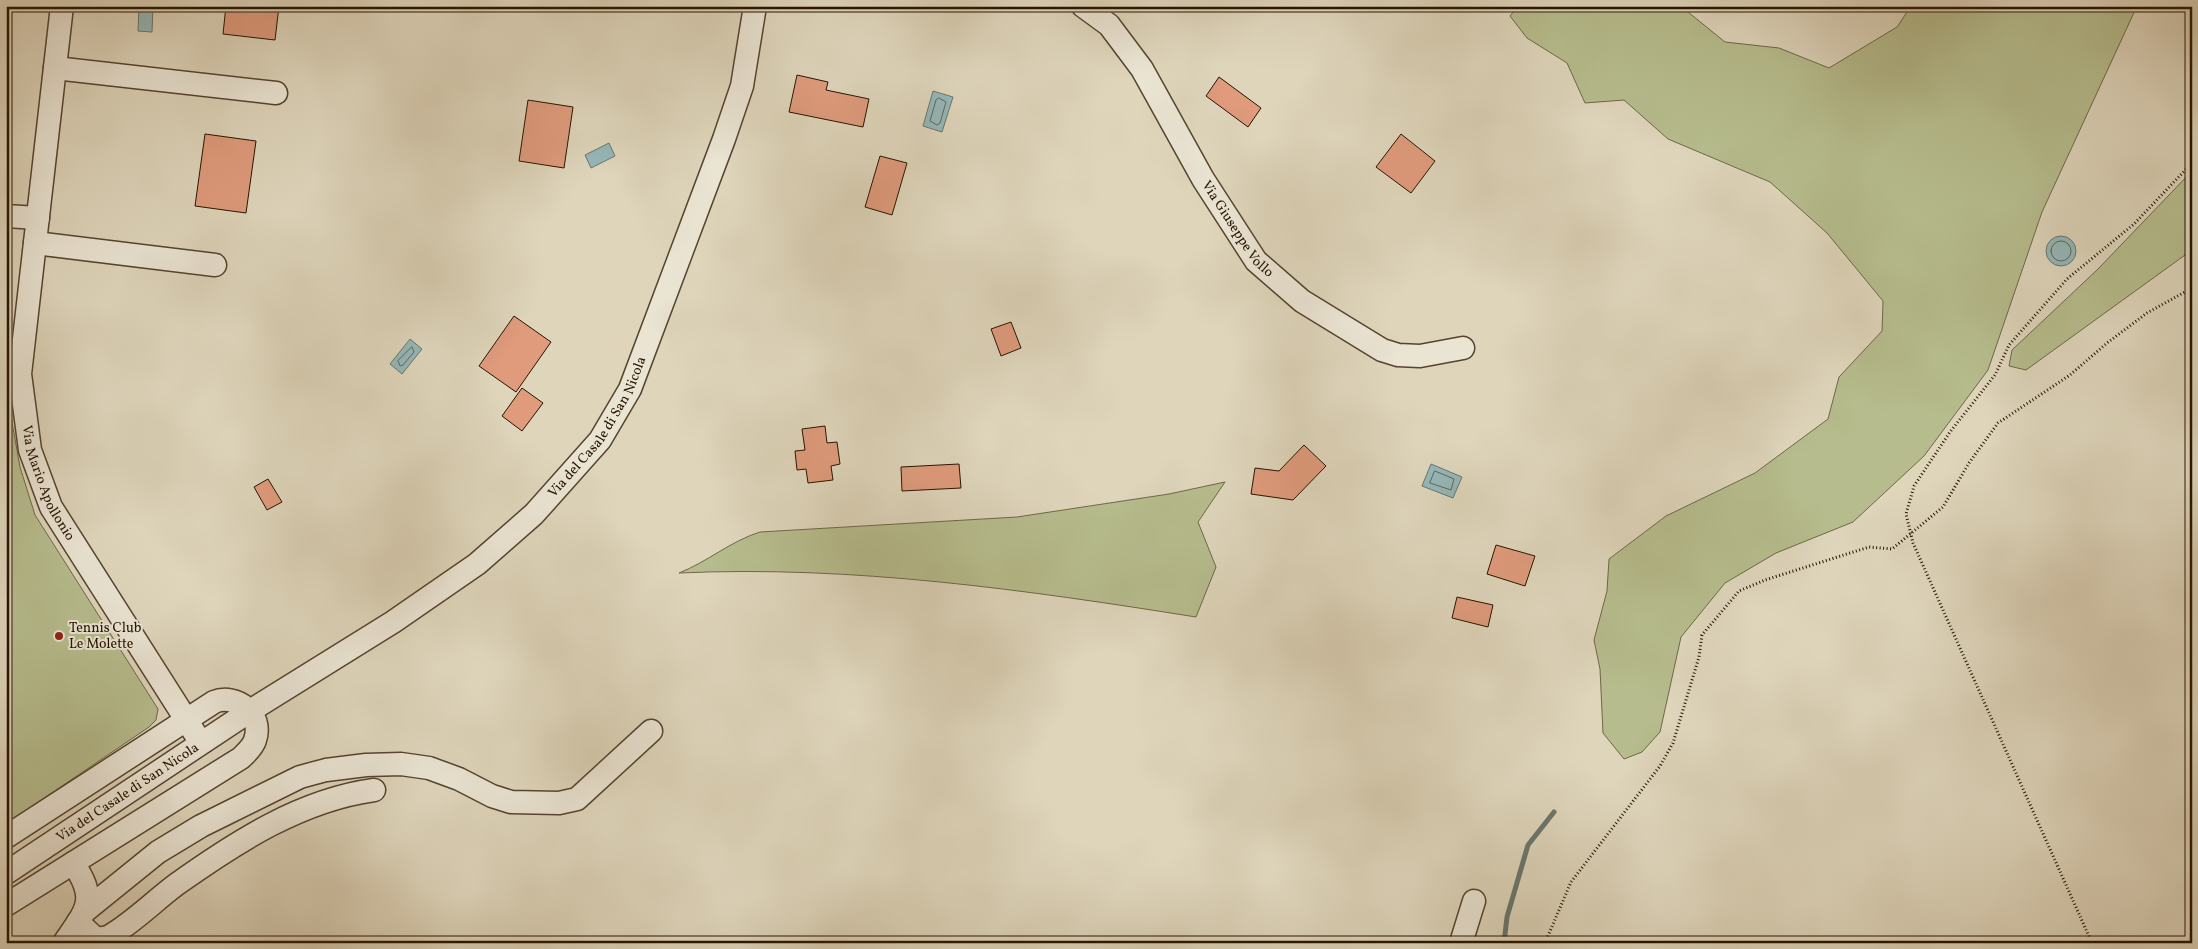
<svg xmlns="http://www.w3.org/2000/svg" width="2198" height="949" viewBox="0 0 2198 949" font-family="Vollkorn,serif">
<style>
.green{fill:#b6bc8d;stroke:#6e6846}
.water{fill:#95b7b8;stroke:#69766e}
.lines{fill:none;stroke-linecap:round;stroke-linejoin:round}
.shore{stroke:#5e665c;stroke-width:1}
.stream{stroke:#69766e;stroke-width:5}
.building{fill:#df9b7c;stroke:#271400}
.minor-casing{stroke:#55442f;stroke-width:25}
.path{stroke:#271400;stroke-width:3;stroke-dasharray:1 2.5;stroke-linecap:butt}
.minor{stroke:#eae4d3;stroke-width:22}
.poi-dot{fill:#8f2418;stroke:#eae4d3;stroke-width:2}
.labels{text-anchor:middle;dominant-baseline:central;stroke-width:4;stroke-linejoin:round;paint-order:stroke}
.street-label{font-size:14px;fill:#271400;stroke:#eae4d3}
.poi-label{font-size:14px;fill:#271400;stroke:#eae4d3;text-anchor:start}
</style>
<rect width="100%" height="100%" fill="#ded5bb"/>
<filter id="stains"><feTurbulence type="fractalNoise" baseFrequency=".004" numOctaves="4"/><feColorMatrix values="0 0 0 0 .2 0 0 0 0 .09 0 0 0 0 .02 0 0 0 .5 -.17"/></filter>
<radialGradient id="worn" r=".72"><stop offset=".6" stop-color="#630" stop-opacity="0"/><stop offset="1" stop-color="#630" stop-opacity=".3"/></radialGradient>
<path class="green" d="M 1518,6 L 1671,6 L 1688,12 L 1725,42 L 1779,48 L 1829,68 L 1897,27 L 1911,6 L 2137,6 L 2042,212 L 1988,370 L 1924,456 L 1853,522 L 1776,553 L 1725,583 L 1681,637 L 1660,732 L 1642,752 L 1624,759 L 1603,733 L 1600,669 L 1594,640 L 1607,591 L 1609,559 L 1666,516 L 1755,473 L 1828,419 L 1839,377 L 1882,331 L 1883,301 L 1827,233 L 1770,182 L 1668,139 L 1624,100 L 1585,103 L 1567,63 L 1527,38 L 1510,16 Z
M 2192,171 L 2192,250 L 2026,370 L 2009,366 L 2012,350 L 2098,269 Z
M 10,411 L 20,467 L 35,515 L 158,709 L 156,720 L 149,727 L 6,824 L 6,414 Z
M 1225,482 L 1198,522 L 1216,567 L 1196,617 C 1026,590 852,565 679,573 C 707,562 731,541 760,532 L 1017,517 L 1169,494 Z"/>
<path class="water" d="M 139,7 L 153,7 L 152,32 L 138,31 Z
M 933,91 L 953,97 L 942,132 L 923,126 Z
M 609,143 L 615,156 L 591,168 L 585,155 Z
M2046 251a15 15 0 1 1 30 0a15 15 0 1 1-30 0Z
M 410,339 L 422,349 L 402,374 L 390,364 Z
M 1431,464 L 1462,477 L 1453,498 L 1422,486 Z"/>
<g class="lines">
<path class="shore" d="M 939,98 L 946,102 L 940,123 L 937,125 L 930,121 L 936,100 Z
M2051 251a10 10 0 1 1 20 0a10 10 0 1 1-20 0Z
M 412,347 L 414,352 L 403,365 L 400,366 L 398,361 Z
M 1435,471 L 1454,479 L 1451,490 L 1430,483 Z"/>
<path class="stream" d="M 1504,943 L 1507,917 L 1528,845 L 1554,812"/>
</g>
<path class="building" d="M 226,6 L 279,6 L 275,40 L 223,34 Z
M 797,75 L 828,82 L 826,90 L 869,99 L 863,127 L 789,112 Z
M 1219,77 L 1261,108 L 1248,127 L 1206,96 Z
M 528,100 L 573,107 L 564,168 L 519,161 Z
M 205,134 L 256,141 L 246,213 L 195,206 Z
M 1401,134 L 1435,161 L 1411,193 L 1376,167 Z
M 880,156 L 907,163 L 892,215 L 865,207 Z
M 514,316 L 551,342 L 516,392 L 479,366 Z
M 1011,322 L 1021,348 L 1001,356 L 991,329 Z
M 522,388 L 543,403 L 522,431 L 502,416 Z
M 825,426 L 827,443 L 837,442 L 840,464 L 831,466 L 833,480 L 808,483 L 806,469 L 797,470 L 795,451 L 805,450 L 802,429 Z
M 1304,445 L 1326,466 L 1293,500 L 1251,494 L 1255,468 L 1279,471 Z
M 959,464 L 961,488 L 902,491 L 901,467 Z
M 268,479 L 282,502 L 267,510 L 254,487 Z
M 1496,545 L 1535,556 L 1525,586 L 1487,574 Z
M 1457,597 L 1493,605 L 1488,627 L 1452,618 Z"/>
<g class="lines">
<defs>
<g id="minor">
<path id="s1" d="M 62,6 L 20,374 L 30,450 L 51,507 L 201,743"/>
<path id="s2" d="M 1083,6 L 1109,25 L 1142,69 L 1203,179 L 1256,261 L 1302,301 L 1382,350 L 1398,355 L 1420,356 L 1463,348"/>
<path d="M 55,68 L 276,93"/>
<path d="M 6,216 L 38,218"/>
<path d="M 35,243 L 215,265"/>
<path d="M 6,837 L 214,702 C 236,693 264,714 255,740 C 253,747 246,753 241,758 L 6,905"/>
<path id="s3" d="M 6,873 L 250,711 L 393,622 L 477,564 L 534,514 L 600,440 L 630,389 L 724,139 L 742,86 L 755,6"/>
<path d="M 85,911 L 158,852 L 201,826 L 300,777 L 326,770 L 366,765 L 401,764 L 429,768 L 459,779 L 492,796 L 511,802 L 559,803 L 577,799 L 651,731"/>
<path d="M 78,922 L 96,939 L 108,937 C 133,923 154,901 177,884 C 236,842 301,800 374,790"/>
<path d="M 64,943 C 87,909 98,900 73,863"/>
<path d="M 1461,943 L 1474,901"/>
</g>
</defs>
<use href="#minor" class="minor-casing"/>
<path class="path" d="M 1545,943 L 1571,882 L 1660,766 L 1673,743 L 1699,657 L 1702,635 L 1739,591 L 1765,580 L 1869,547 L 1892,549 L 1943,507 L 1969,463 L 1998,423 L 2070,375 L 2107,343 L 2147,313 L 2192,288
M 2092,943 L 1913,543 L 1906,514 L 1914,486 L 1950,432 L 1995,375 L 2009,345 L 2067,279 L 2134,224 L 2192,163"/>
<use href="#minor" class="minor"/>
</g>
<circle class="poi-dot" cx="59" cy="636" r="5"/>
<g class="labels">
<g class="street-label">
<text stroke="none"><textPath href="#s2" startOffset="274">Via Giuseppe Vollo</textPath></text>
<text stroke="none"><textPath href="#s3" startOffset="748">Via del Casale di San Nicola</textPath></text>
<text stroke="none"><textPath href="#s1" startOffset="484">Via Mario Apollonio</textPath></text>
<text stroke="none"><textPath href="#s3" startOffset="146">Via del Casale di San Nicola</textPath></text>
</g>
<g class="poi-label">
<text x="69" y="628">Tennis Club<tspan x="69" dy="16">Le Molette</tspan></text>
</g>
</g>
<rect width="2198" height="949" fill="none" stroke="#ded5bb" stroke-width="25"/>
<rect x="8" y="8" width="2183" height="934" fill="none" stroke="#271400" stroke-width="2.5"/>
<rect x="12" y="12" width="2173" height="924" fill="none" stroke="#271400"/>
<rect width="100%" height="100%" filter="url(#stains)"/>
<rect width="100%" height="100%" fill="url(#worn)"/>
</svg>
